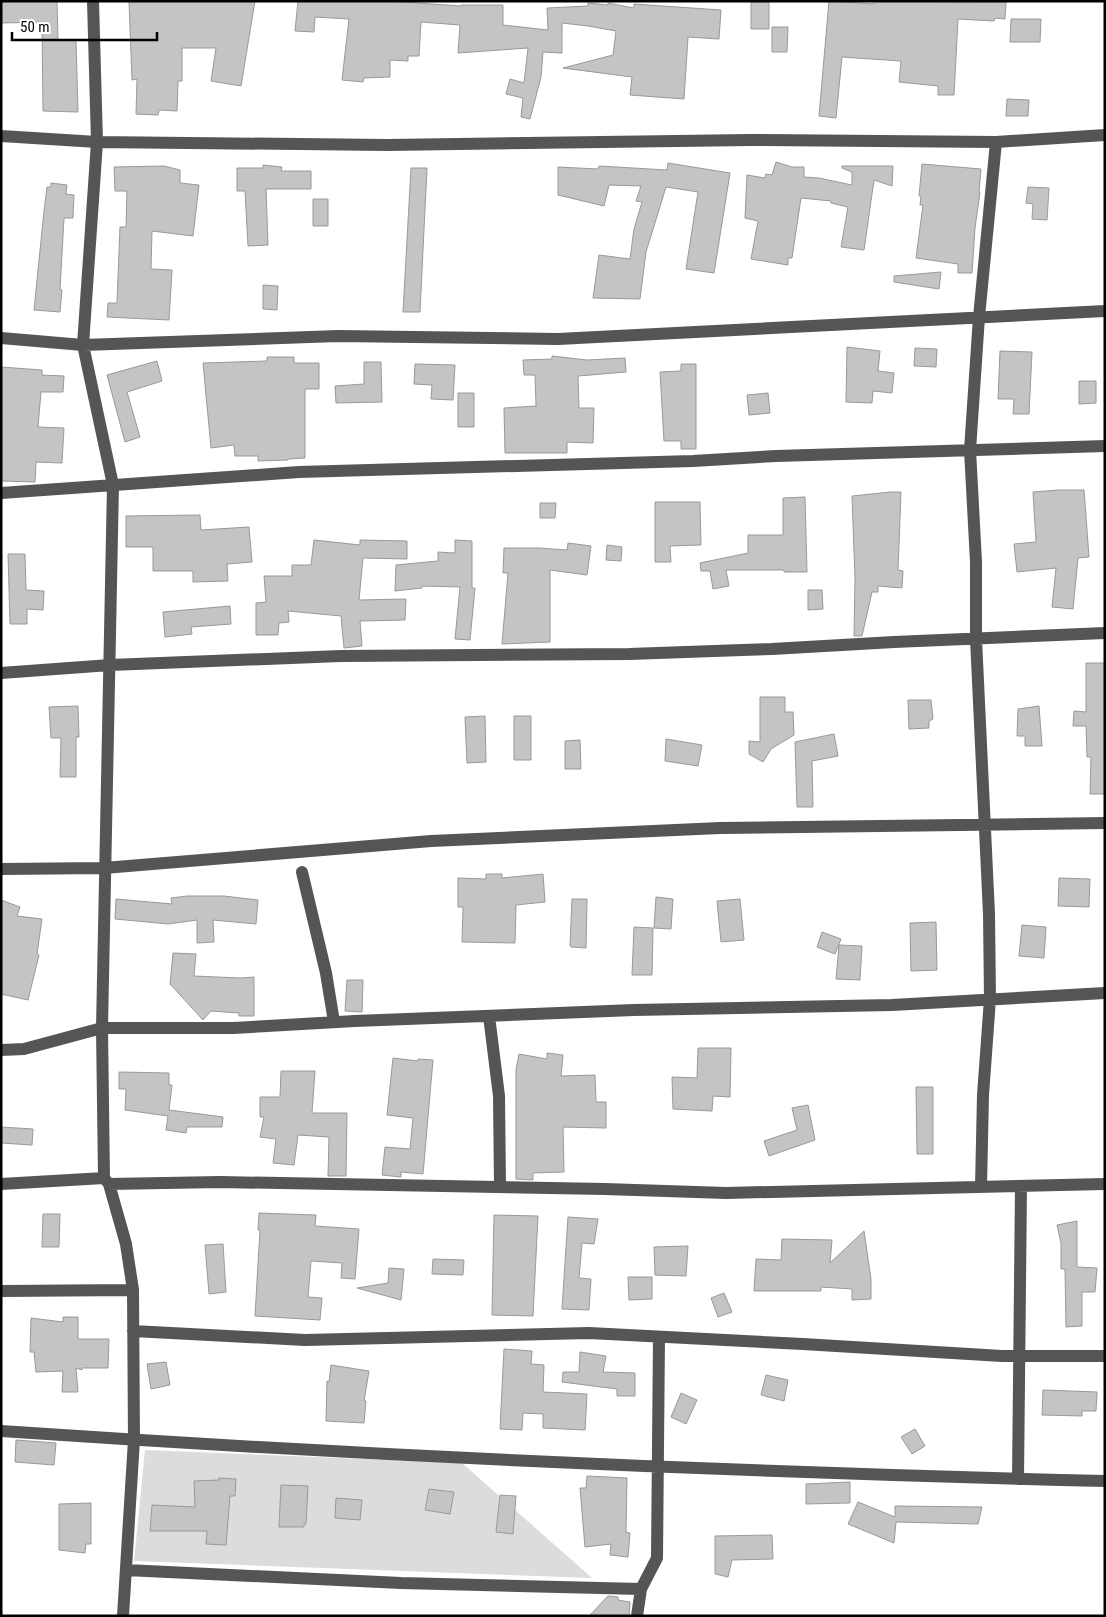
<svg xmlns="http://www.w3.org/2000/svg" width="1106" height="1617" viewBox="0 0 1106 1617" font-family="'Roboto Condensed',sans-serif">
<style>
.green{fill:#dcdcdc}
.building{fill:#c4c4c4;stroke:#999}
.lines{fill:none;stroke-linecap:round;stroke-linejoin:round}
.minor{stroke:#555;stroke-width:12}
</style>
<rect width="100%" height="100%" fill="#fff"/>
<path class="green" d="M 145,1450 L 462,1463 L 592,1578 L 134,1561 Z"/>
<path class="building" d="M 1,1 L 57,1 L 58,40 L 76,40 L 78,112 L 43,111 L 42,22 L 1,23 Z
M 129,1 L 255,1 L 241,86 L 211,81 L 216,48 L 182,48 L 182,81 L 178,81 L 177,111 L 159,110 L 158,115 L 136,114 L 137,79 L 132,80 Z
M 298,1 L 389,1 L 461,6 L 461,5 L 503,5 L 503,25 L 548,30 L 547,8 L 588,6 L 588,3 L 608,5 L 608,3 L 634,8 L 634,4 L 721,10 L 719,39 L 688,37 L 684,99 L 630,95 L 632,77 L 563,68 L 613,55 L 616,31 L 588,26 L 562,23 L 562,53 L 543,52 L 541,77 L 530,119 L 521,117 L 523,98 L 506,94 L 510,79 L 524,83 L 528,48 L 458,53 L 460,25 L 421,22 L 419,56 L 408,56 L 408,61 L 390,60 L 390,77 L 364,78 L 363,82 L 342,80 L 349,19 L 315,17 L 314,32 L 295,31 Z
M 829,1 L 874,4 L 874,1 L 1006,2 L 1005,19 L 995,18 L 994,21 L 958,19 L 954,95 L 938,95 L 938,86 L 899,82 L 901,61 L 842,57 L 836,118 L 819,116 Z
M 751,2 L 769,2 L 769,29 L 751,29 Z
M 1011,19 L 1041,19 L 1040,42 L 1010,42 Z
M 772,27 L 788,27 L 787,52 L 772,52 Z
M 1007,99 L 1029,100 L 1028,116 L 1006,116 Z
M 776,162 L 792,167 L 804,167 L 804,177 L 819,178 L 852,185 L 852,172 L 842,168 L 842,166 L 893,166 L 892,186 L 874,180 L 864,250 L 841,247 L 848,207 L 831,203 L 831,201 L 801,198 L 792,258 L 788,258 L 788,265 L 751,259 L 758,221 L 745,218 L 747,175 L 765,178 L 766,174 L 772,175 Z
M 668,163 L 730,173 L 714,273 L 686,269 L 698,192 L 666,187 L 646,252 L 640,299 L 593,298 L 599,255 L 630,259 L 634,229 L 642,202 L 636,201 L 641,186 L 609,185 L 604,206 L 558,195 L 558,167 L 598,169 L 599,166 L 667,170 Z
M 922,164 L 981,169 L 979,192 L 980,192 L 975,228 L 972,273 L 958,273 L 958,264 L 916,258 L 923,205 L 920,205 L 921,196 L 919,196 Z
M 263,165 L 282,167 L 281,171 L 311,171 L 311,189 L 266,189 L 268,245 L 248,246 L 245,191 L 237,191 L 237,168 L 263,168 Z
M 164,166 L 180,170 L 180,183 L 199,185 L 193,236 L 152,231 L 151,269 L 172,270 L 169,320 L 107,317 L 108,303 L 117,303 L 120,227 L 126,227 L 127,191 L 115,191 L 114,167 Z
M 411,168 L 427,168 L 420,312 L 403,312 Z
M 51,183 L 67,185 L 66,194 L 74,195 L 73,218 L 64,218 L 60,289 L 62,290 L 60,312 L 34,310 L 44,211 L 47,187 L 51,187 Z
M 1028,187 L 1049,188 L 1047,220 L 1032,219 L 1033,204 L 1026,203 Z
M 313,199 L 328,199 L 328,226 L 313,226 Z
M 941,272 L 939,289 L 894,282 L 894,276 Z
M 263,285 L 278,286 L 277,310 L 263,309 Z
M 847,347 L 880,351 L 878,371 L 894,373 L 892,393 L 873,391 L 872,403 L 846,402 Z
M 915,348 L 937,349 L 936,367 L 914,366 Z
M 1000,351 L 1032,352 L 1029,414 L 1013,414 L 1014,399 L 998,399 Z
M 552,356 L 587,360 L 625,358 L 626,372 L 578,376 L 579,408 L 594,408 L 593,443 L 567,442 L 567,453 L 505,453 L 504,408 L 536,406 L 535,375 L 524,375 L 523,360 L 552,359 Z
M 267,357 L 294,357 L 294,363 L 319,363 L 319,389 L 305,389 L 305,458 L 288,459 L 288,460 L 258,461 L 258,456 L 235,456 L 234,445 L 211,448 L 203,363 L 267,361 Z
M 157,361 L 162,381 L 127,392 L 140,437 L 125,442 L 107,375 Z
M 364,362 L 381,362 L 382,402 L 336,403 L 335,386 L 364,384 Z
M 415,364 L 455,365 L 453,400 L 431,399 L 432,385 L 414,384 Z
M 681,364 L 696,364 L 696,449 L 681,449 L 681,441 L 664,441 L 660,372 L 681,371 Z
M 1,367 L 42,370 L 42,375 L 64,376 L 63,392 L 41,392 L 38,427 L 64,428 L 62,463 L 36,462 L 35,482 L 1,481 Z
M 1079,381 L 1096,381 L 1096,403 L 1079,404 Z
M 458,393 L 474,393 L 474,427 L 458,427 Z
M 768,393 L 770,413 L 749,415 L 747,395 Z
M 1059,490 L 1084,490 L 1089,557 L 1078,558 L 1073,609 L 1052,607 L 1056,568 L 1017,572 L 1014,544 L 1036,542 L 1033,492 Z
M 891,492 L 901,492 L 898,570 L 903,571 L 902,588 L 878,586 L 878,592 L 872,592 L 862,636 L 854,636 L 855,579 L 852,496 Z
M 805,497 L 807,572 L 784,572 L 784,570 L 726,570 L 729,586 L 713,589 L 710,571 L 701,571 L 700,563 L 748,553 L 748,535 L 783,535 L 783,498 Z
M 655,502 L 700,502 L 701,545 L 670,546 L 671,562 L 655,562 Z
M 540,503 L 556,503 L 555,518 L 540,518 Z
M 200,515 L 201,530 L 249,527 L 252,562 L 227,564 L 228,581 L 193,582 L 193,571 L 153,571 L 153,547 L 126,547 L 126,516 Z
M 314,540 L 360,545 L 360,540 L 407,541 L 407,559 L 363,558 L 359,600 L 406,599 L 405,620 L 360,621 L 362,646 L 344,648 L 341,616 L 288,611 L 289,622 L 279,623 L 278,635 L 256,635 L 256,603 L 266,602 L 264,576 L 292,576 L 292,565 L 311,565 Z
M 455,540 L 472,541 L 472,588 L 475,588 L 470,640 L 455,639 L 460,587 L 422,586 L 422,588 L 395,591 L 396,565 L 438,561 L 438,552 L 455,553 Z
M 568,543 L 591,546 L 587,575 L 550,570 L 550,642 L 502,644 L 508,573 L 503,573 L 504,548 L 539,548 L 567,550 Z
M 607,545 L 622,547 L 621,561 L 606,560 Z
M 8,554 L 25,554 L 26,590 L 44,591 L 43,610 L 27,609 L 27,624 L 10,624 Z
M 808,590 L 822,590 L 823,609 L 808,610 Z
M 230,606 L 231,624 L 191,627 L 192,634 L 165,637 L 163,612 Z
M 1086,663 L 1105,663 L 1105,794 L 1090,794 L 1091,757 L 1087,757 L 1086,726 L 1073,726 L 1074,711 L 1086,712 Z
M 760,697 L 785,697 L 785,712 L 793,712 L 794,735 L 771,749 L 763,762 L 749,754 L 749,741 L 760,742 Z
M 908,700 L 931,700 L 933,719 L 929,721 L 929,728 L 909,729 Z
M 78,706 L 79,737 L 76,737 L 76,777 L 60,777 L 61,738 L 51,738 L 49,707 Z
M 1039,706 L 1042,746 L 1025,746 L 1025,736 L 1017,736 L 1018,709 Z
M 485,716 L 486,762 L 467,763 L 465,717 Z
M 514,716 L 531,716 L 531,760 L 514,760 Z
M 834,734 L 838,756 L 812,761 L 813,807 L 797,807 L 795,742 Z
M 666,739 L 702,745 L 698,766 L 665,761 Z
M 580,740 L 581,769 L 565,769 L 565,741 Z
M 486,874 L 502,874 L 502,878 L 543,874 L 545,902 L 516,905 L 515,943 L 462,942 L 463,907 L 458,907 L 458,878 L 486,879 Z
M 1059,878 L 1090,879 L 1089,907 L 1058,906 Z
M 187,896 L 224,896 L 258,900 L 256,924 L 213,920 L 214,942 L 197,943 L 197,920 L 168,924 L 115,919 L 116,899 L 172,904 L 171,898 Z
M 656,897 L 673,899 L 671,929 L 654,928 Z
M 572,899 L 587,899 L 586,948 L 571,947 L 570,945 Z
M 740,899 L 744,940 L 721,942 L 717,901 Z
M 1,900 L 20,907 L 17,916 L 42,919 L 37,954 L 39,955 L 28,1000 L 1,994 Z
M 936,922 L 937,970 L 911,971 L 910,923 Z
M 1022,925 L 1046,927 L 1044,958 L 1019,956 Z
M 634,927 L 653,928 L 652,975 L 632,975 Z
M 822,932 L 841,939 L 835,954 L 817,947 Z
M 839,945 L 862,946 L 860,980 L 836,979 Z
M 173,953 L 196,954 L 194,976 L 240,978 L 254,977 L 254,1016 L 239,1016 L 239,1013 L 211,1011 L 203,1020 L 170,984 Z
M 347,980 L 363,980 L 362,1012 L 345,1011 Z
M 698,1048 L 731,1048 L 730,1097 L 713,1096 L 712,1111 L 673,1109 L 672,1077 L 697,1078 Z
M 547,1053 L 563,1055 L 561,1076 L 595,1075 L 596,1102 L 606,1102 L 606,1128 L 563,1127 L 564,1172 L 533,1173 L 533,1180 L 516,1179 L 516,1069 L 519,1054 L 547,1059 Z
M 393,1058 L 418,1061 L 418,1059 L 433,1060 L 423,1174 L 401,1172 L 401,1177 L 382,1175 L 385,1147 L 410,1149 L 413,1118 L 387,1115 Z
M 281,1071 L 315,1071 L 312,1113 L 347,1113 L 346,1176 L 328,1176 L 329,1137 L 298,1135 L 294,1165 L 273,1163 L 276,1139 L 260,1137 L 264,1117 L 260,1117 L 260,1097 L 280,1097 Z
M 119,1072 L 169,1073 L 169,1085 L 172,1085 L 169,1110 L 223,1117 L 222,1127 L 187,1127 L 186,1133 L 166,1130 L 168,1116 L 125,1110 L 126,1089 L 119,1089 Z
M 916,1087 L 933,1087 L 933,1154 L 917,1154 Z
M 808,1105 L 815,1140 L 769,1156 L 764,1141 L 797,1130 L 792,1108 Z
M 1,1127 L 33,1129 L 32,1145 L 1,1143 Z
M 259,1213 L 316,1215 L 315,1226 L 359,1229 L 355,1279 L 341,1278 L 342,1263 L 311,1261 L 308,1297 L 322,1298 L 320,1320 L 255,1316 L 260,1230 L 258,1230 Z
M 43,1214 L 60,1214 L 59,1247 L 42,1247 Z
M 494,1215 L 538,1216 L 533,1316 L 492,1315 Z
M 568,1217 L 598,1219 L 594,1244 L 582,1243 L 579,1278 L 591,1279 L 589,1310 L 562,1309 Z
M 1077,1221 L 1077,1267 L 1097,1268 L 1095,1292 L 1082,1292 L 1082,1326 L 1066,1327 L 1065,1269 L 1061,1269 L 1061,1243 L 1057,1225 Z
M 864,1231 L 871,1279 L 871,1299 L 852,1300 L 852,1289 L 821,1287 L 821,1291 L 754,1291 L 756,1259 L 781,1260 L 782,1239 L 832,1240 L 830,1263 Z
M 223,1244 L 226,1292 L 209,1294 L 205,1245 Z
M 688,1246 L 686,1276 L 655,1275 L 654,1247 Z
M 433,1259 L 464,1260 L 463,1275 L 432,1274 Z
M 389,1268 L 404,1269 L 401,1300 L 357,1288 L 388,1283 Z
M 628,1277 L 652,1277 L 652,1299 L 629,1300 Z
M 724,1293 L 732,1312 L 718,1317 L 711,1298 Z
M 63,1317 L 78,1317 L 78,1339 L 109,1339 L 108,1368 L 82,1368 L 82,1370 L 76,1368 L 78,1392 L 62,1392 L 63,1371 L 36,1372 L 34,1352 L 30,1352 L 31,1318 L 63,1322 Z
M 504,1349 L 532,1351 L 531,1364 L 544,1365 L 543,1392 L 587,1394 L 585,1430 L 543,1428 L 543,1414 L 523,1413 L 522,1430 L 500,1429 Z
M 580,1352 L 606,1356 L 603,1372 L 635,1373 L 635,1396 L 617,1396 L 617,1389 L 562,1382 L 563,1372 L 579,1372 Z
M 166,1362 L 170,1385 L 151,1389 L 147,1364 Z
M 331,1365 L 369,1371 L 364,1401 L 366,1401 L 364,1423 L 326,1421 L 327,1381 L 329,1382 Z
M 766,1375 L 788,1380 L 784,1401 L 761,1395 Z
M 1043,1390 L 1097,1392 L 1096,1411 L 1082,1411 L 1082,1416 L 1042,1415 Z
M 681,1393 L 697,1400 L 686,1424 L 671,1417 Z
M 915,1429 L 925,1446 L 912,1454 L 901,1437 Z
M 16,1440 L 56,1443 L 54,1465 L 15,1462 Z
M 587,1476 L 627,1478 L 626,1532 L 630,1533 L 628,1557 L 610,1555 L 611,1544 L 585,1547 L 580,1488 L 586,1488 Z
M 219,1478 L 236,1479 L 235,1496 L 230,1496 L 226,1545 L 206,1544 L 207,1531 L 150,1531 L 152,1505 L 195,1507 L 194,1481 L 219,1480 Z
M 850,1482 L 850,1503 L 806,1504 L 806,1484 Z
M 281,1485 L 308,1486 L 306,1524 L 304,1524 L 304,1527 L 279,1527 Z
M 429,1489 L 454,1492 L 450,1514 L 425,1510 Z
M 500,1495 L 516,1496 L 513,1534 L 496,1532 Z
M 336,1498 L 362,1500 L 360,1520 L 335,1518 Z
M 858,1502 L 895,1517 L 895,1506 L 982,1507 L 978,1524 L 896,1522 L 894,1543 L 848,1524 Z
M 91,1503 L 91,1544 L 86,1544 L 85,1553 L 59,1550 L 59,1504 Z
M 772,1535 L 773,1559 L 732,1560 L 728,1577 L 715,1574 L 715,1536 Z
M 608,1596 L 618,1597 L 618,1600 L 630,1602 L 629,1616 L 589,1616 Z"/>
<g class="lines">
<path class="minor" d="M 93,1 L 97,142 L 83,345 L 113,485 L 102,1028 L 104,1178 L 109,1184 L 126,1244 L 133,1290 L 134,1440 L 123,1616
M 1,136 L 97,142 L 387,145 L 751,140 L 996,142 L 1105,135
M 1,338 L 83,345 L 338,336 L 558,339 L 1105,311
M 1,493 L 299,472 L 693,461 L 776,456 L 1105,446
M 1,673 L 110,665 L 341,656 L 629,654 L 772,649 L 894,642 L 1105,633
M 1,869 L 104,868 L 431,841 L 720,828 L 1105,823
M 302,872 L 326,973 L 334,1022
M 489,1016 L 499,1096 L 500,1187
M 1,1050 L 24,1049 L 102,1028 L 233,1028 L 355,1021 L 634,1010 L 892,1005 L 1105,993
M 1,1184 L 104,1178
M 109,1184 L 220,1182 L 605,1189 L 726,1193 L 1105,1184
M 981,1187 L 983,1095 L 990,999 L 989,914 L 976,639 L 976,562 L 970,450 L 979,317 L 996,142
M 1,1291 L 133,1290
M 133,1331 L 305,1340 L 589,1333 L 803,1344 L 1002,1356 L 1105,1356
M 1,1431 C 369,1456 737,1472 1105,1481
M 1018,1479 L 1021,1186
M 126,1570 L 401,1583 L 641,1589 L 657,1558 L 659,1337
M 637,1616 L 641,1589"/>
</g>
<rect width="1106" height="1617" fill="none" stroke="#000000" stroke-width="5"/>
<path d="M12 32v8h145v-8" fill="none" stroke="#000000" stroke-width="2.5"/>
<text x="20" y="32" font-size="15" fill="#000000" stroke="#ffffff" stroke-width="4" paint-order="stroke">50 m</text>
</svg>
